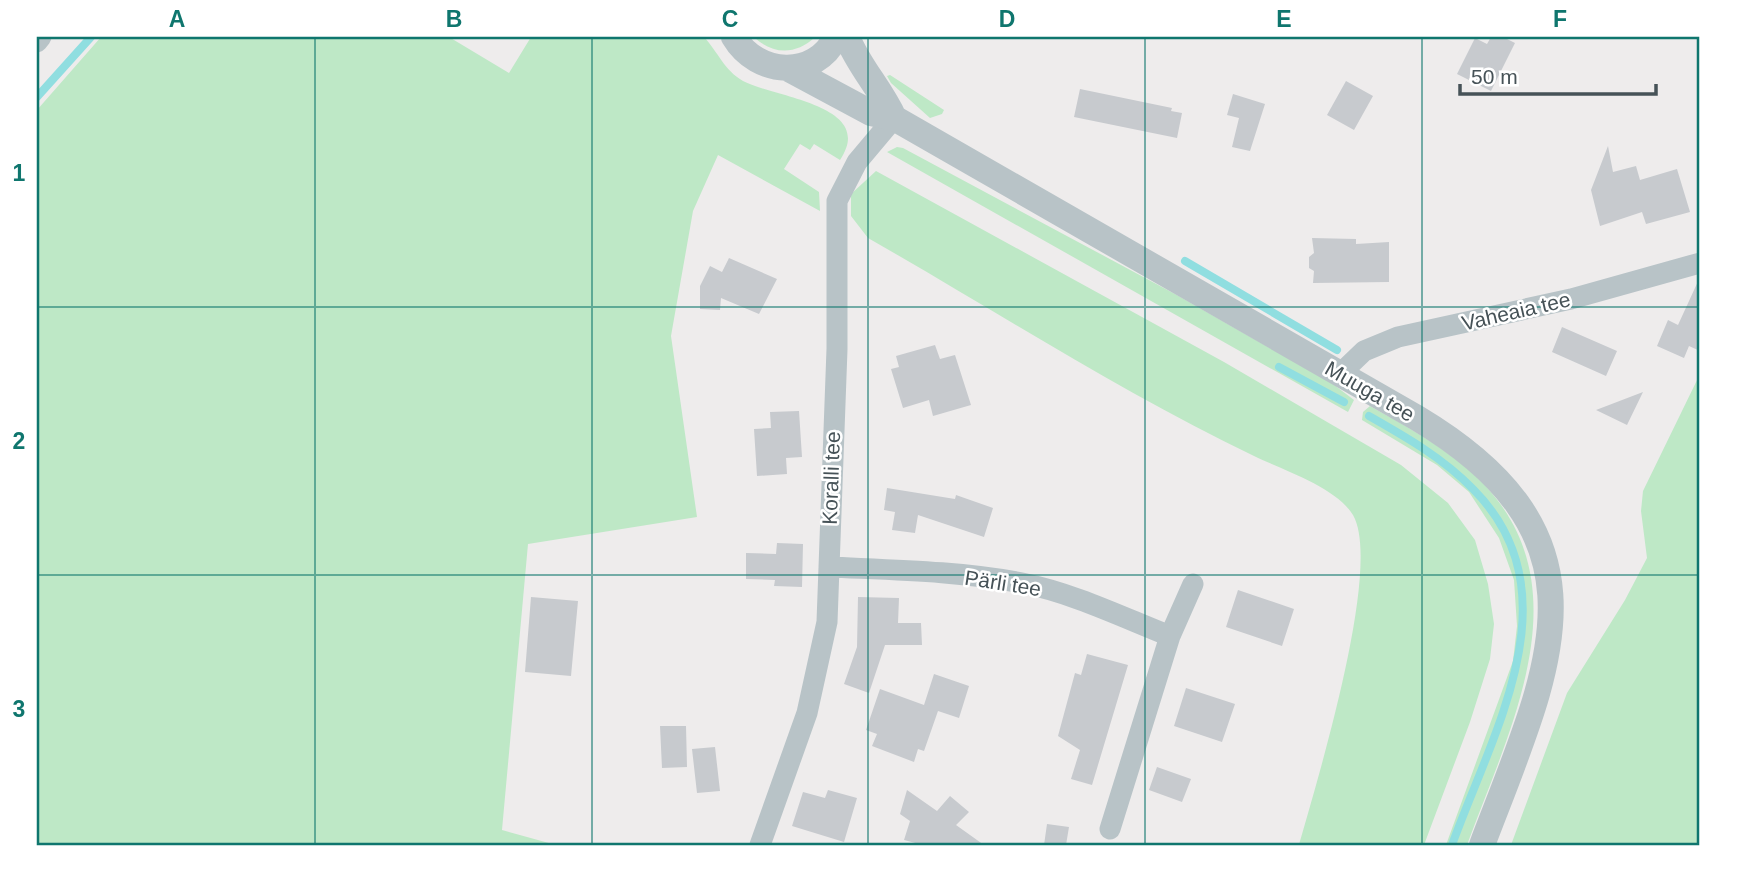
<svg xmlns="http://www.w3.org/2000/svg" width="1737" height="882" viewBox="0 0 1737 882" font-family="Arial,sans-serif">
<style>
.green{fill:#bee8c6}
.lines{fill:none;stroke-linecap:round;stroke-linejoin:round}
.stream{stroke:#90dee0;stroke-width:8}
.building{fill:#c7cace}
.minor{stroke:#b8c3c7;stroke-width:21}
.tertiary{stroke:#b8c3c7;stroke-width:26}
.grid{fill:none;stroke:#0f766e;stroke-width:2;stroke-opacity:0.55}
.labels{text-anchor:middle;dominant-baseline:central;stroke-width:5;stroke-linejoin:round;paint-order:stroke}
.street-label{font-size:21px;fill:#465257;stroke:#fff}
.neatline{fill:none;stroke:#0f766e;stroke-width:2.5}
.grid-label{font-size:23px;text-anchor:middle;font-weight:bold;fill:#0f766e}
</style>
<rect width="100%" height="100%" fill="#eeecec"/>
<path class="green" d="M 101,37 L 449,37 L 509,73 L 531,37 L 704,37 C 718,52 724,70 743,81 C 775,98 877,105 840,160 L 814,144 L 810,150 L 800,144 L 784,169 L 819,192 L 820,211 L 718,155 L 693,211 L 671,336 L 697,517 L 528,544 L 502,830 L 556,845 L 37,845 L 37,110 Z
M 754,37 L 815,37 C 796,55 773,55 754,37 Z
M 890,75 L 944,110 L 942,114 L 930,118 L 891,83 L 887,76 Z
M 897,147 L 903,148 L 1175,294 L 1333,384 L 1354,400 L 1348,412 L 887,152 Z
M 876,171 L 1224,362 L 1401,465 L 1448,503 L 1475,540 L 1488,584 L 1494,624 L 1490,659 L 1470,722 L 1424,845 L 1299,845 C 1316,784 1383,567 1353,515 C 1336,487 1283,470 1254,456 C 1121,392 996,311 868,238 L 851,216 L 851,194 Z
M 1700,374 L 1700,845 L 1511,845 L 1567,693 L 1625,600 L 1647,558 L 1641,511 L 1643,491 Z
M 1370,406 C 1404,425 1439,444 1469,470 C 1590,576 1512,722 1467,845 L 1446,845 L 1513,661 L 1517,626 L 1514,580 L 1499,538 L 1469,492 L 1437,465 L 1362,420 L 1363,412 Z"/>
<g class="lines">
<path class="stream" d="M 37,97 L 91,37
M 1185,261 L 1337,350
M 1279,367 L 1344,402
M 1369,416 C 1406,437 1443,458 1473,489 C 1577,593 1492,733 1452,845"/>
</g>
<path class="building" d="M 1491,37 L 1503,37 L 1515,43 L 1491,91 L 1457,74 L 1475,38 L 1487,44 Z
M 1346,81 L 1373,96 L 1354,130 L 1327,115 Z
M 1080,89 L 1172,108 L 1171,111 L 1182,113 L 1177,138 L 1074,117 Z
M 1233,94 L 1265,104 L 1250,151 L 1232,147 L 1239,118 L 1227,115 Z
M 1608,146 L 1613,172 L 1636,166 L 1640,180 L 1677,169 L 1690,212 L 1646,224 L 1642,212 L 1600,226 L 1591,190 Z
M 1312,238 L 1356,239 L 1356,244 L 1389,242 L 1389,282 L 1313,283 L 1314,271 L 1309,268 L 1309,257 L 1314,253 Z
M 729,258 L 777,279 L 759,314 L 721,298 L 720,310 L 700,309 L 700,286 L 710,266 L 722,272 Z
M 1700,277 L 1700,351 L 1689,346 L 1684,358 L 1657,346 L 1668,320 L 1678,325 Z
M 1562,327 L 1617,351 L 1606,376 L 1552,352 Z
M 935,345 L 940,359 L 955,355 L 971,405 L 933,416 L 929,400 L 903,408 L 891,369 L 899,367 L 896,356 Z
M 1643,392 L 1627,425 L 1596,410 Z
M 799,411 L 802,457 L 786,458 L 787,474 L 757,476 L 754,429 L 771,428 L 770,412 Z
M 887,488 L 955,499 L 956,495 L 993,508 L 984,537 L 918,515 L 915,533 L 892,530 L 895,512 L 884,510 Z
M 777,543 L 803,544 L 802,587 L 774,586 L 775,580 L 746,579 L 746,553 L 776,554 Z
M 1238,590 L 1294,609 L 1282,646 L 1226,627 Z
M 531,597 L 578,601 L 571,676 L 525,672 Z
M 858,597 L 899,598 L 898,623 L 921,623 L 922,645 L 885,645 L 869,693 L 844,684 L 857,647 Z
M 1087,654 L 1128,665 L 1092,785 L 1071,779 L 1080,750 L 1058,736 L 1075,673 L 1081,675 Z
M 934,674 L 969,686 L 959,718 L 938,711 L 924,751 L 918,749 L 914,762 L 872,746 L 877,734 L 866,730 L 880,689 L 924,705 Z
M 1186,688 L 1235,704 L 1222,742 L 1174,726 Z
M 660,726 L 686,726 L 687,767 L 662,768 Z
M 715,747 L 720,791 L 697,793 L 692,749 Z
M 1157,767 L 1191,779 L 1182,802 L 1149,790 Z
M 828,790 L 857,798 L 844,842 L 792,826 L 803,792 L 825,798 Z
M 907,790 L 937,811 L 950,796 L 969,812 L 956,825 L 984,845 L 923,845 L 904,840 L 910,821 L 900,814 Z
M 1047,824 L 1069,827 L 1066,845 L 1044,845 Z"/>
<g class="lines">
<path class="minor" d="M 37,42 L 41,37
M 1340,374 L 1364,351 L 1398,337 L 1571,299 L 1700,263
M 829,567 C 892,570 960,571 1022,583 C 1073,593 1122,617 1170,636
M 1110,829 L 1170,636 L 1193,584
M 760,845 L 807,713 L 827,622 L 837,349 L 837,201 L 857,162 L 894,118"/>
<path class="tertiary" d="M 734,37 C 757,76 815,80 836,37
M 847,37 C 859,67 881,89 894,118
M 789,69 L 871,113 L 894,118 L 1417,418 C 1619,539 1550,666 1482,845"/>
</g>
<path class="grid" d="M 315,37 L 315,845M 592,37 L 592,845M 868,37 L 868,845M 1145,37 L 1145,845M 1422,37 L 1422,845M 37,307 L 1700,307M 37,575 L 1700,575"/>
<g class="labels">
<g class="street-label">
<text transform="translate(1516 311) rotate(-13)">Vaheaia tee</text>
<text transform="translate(1370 391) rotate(30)">Muuga tee</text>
<text transform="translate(831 478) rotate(-88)">Koralli tee</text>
<text transform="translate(1003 583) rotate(9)">Pärli tee</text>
</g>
</g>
<rect width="1737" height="882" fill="none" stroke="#ffffff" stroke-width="77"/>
<path d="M1460 84v10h196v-10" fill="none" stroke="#465257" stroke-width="3.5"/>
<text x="1471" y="84" font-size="21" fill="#465257" stroke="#ffffff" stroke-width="5" paint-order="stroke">50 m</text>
<rect x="38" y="38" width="1660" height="806" class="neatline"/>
<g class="grid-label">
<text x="177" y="27">A</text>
<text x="454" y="27">B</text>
<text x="730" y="27">C</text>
<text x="1007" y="27">D</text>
<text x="1284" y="27">E</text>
<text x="1560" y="27">F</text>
<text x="19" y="181">1</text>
<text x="19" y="449">2</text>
<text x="19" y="717">3</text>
</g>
</svg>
